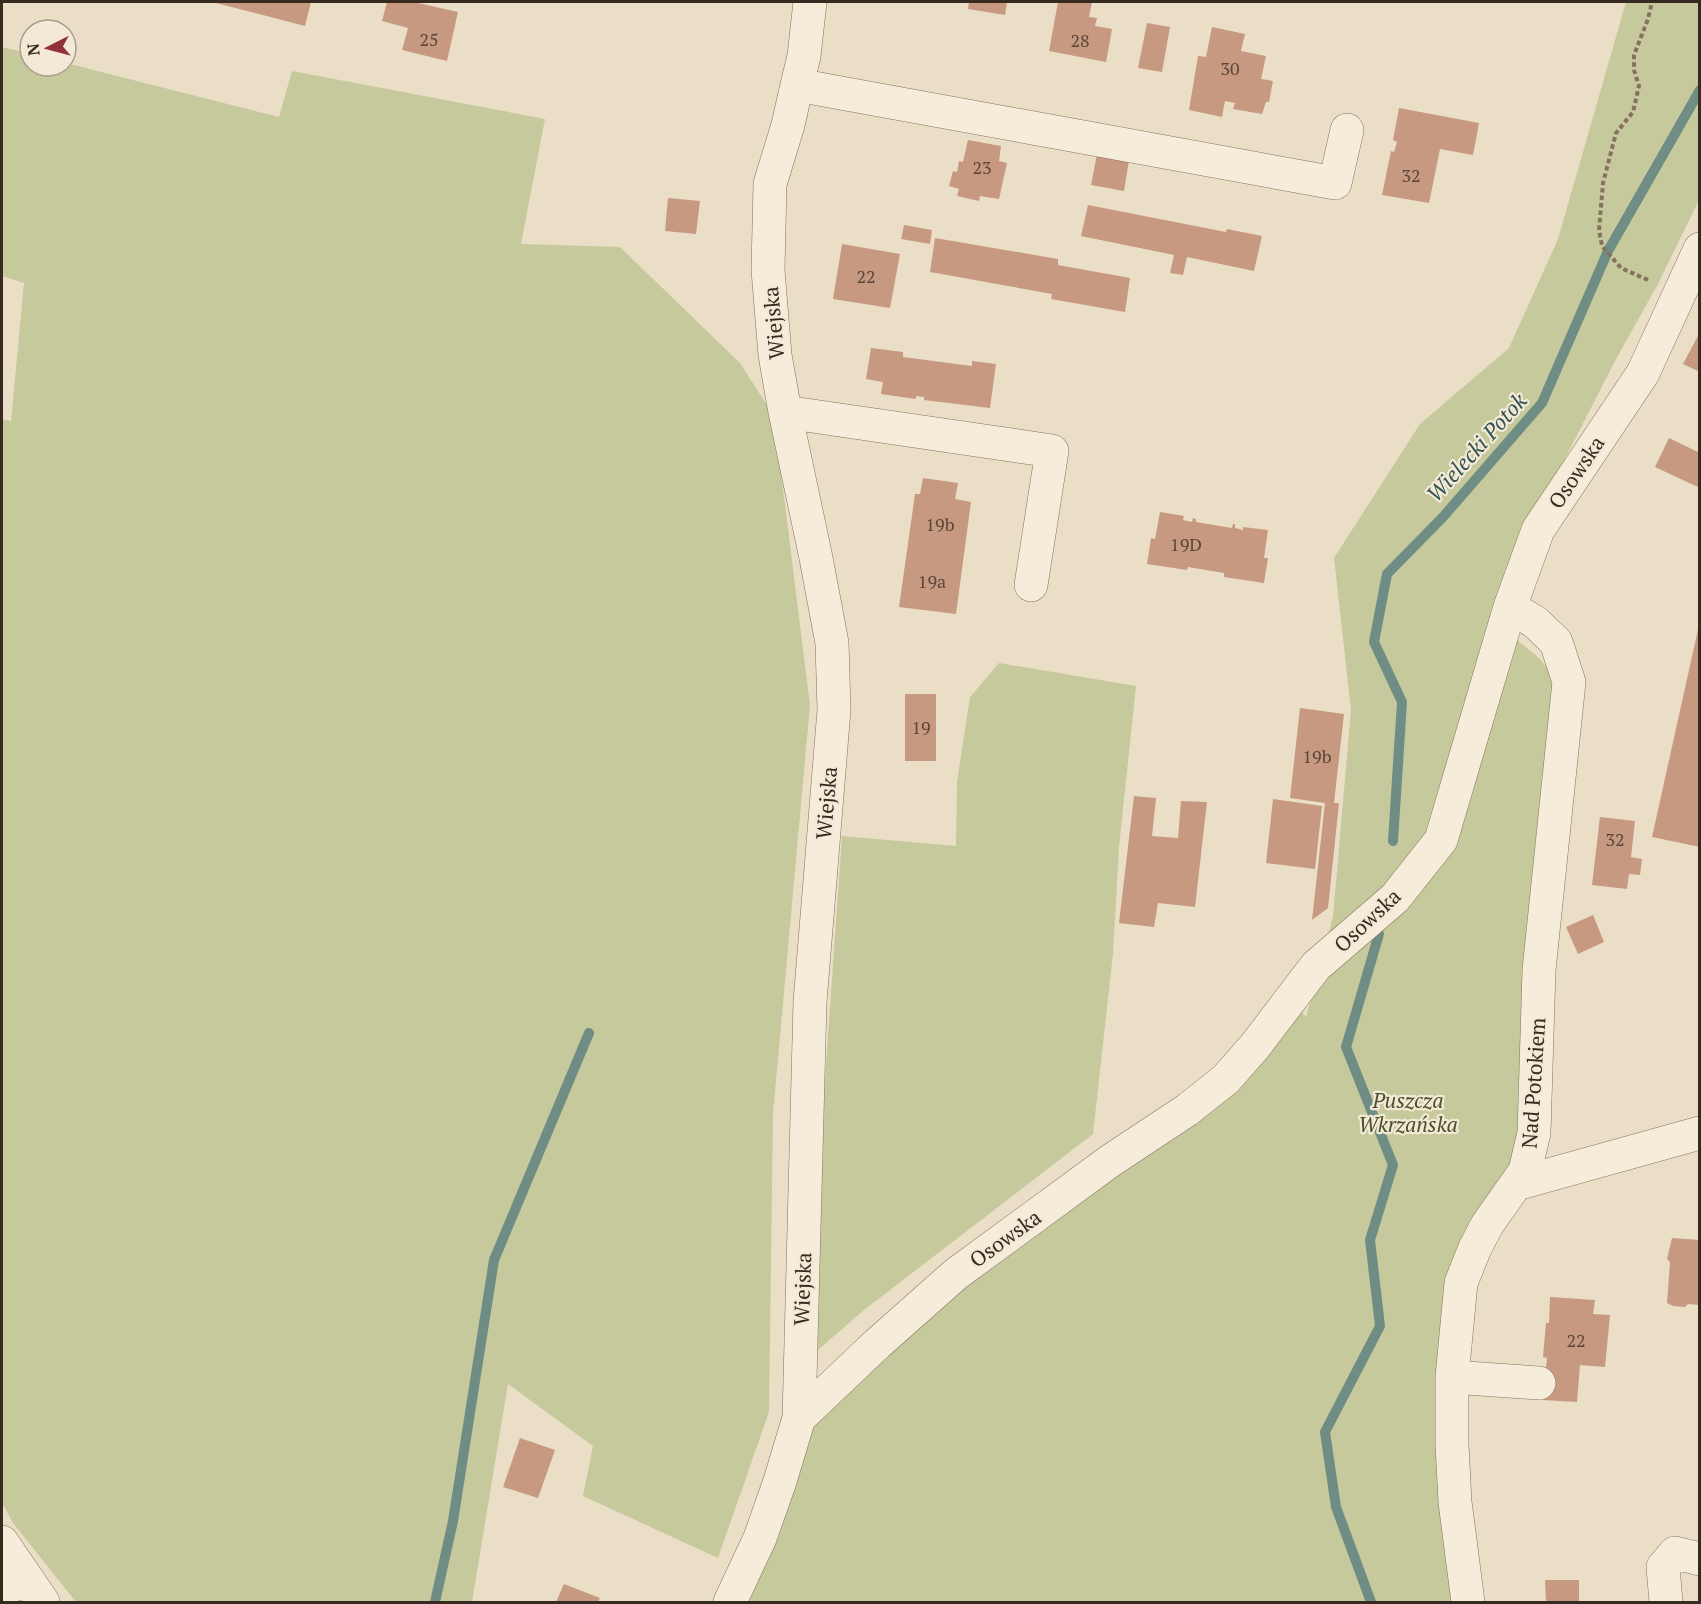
<svg xmlns="http://www.w3.org/2000/svg" width="1701" height="1604" viewBox="0 0 1701 1604" font-family="'PT Serif',serif">
<style>
.green{fill:#c6c99b}
.lines{fill:none;stroke-linecap:round;stroke-linejoin:round}
.stream{stroke:#6f8d84;stroke-width:10}
.building{fill:#c69980}
.minor-casing{stroke:#85715e;stroke-width:34}
.path{stroke:#85715e;stroke-width:4;stroke-dasharray:4.5 3;stroke-linecap:butt}
.minor{stroke:#f6ecda;stroke-width:33}
.labels{text-anchor:middle;dominant-baseline:central;stroke-width:4.5;stroke-linejoin:round;paint-order:stroke}
.number-label{font-size:18px;fill:#5b4638}
.street-label{font-size:21px;fill:#372a20;stroke:#f3e9d6}
.park-label{font-size:21px;font-style:italic;fill:#495228;stroke:#f3e9d6}
.water-label{font-size:22px;font-style:italic;fill:#315551;stroke:#f3e9d6}
</style>
<rect width="100%" height="100%" fill="#ebdec7"/>
<path class="green" d="M 1626,2 L 1699,2 L 1699,200 L 1658,284 L 1615,361 L 1529,529 L 1496,622 L 1540,659 L 1560,685 L 1520,1145 L 1475,1233 L 1457,1602 L 730,1602 L 799,1418 L 1110,1161 L 1292,999 L 1306,1017 L 1333,917 L 1351,710 L 1334,558 L 1420,424 L 1509,348 L 1558,239 Z
M 2,47 L 30,54 L 30,66 L 66,66 L 66,63 L 279,117 L 292,71 L 545,119 L 521,244 L 620,247 L 740,363 L 774,416 L 810,705 L 773,1114 L 769,1412 L 718,1558 L 583,1496 L 593,1446 L 508,1384 L 472,1602 L 76,1602 L 13,1523 L 2,1503 L 2,419 L 11,421 L 24,283 L 2,276 Z
M 999,663 L 1136,686 L 1119,847 L 1113,954 L 1093,1134 L 864,1310 L 812,1355 L 815,1221 L 842,836 L 956,846 L 957,782 L 970,697 Z"/>
<g class="lines">
<path class="stream" d="M 1393,841 L 1402,702 L 1374,642 L 1387,574 L 1443,517 L 1542,403 L 1608,251 L 1700,90
M 435,1602 L 453,1521 L 494,1260 L 589,1033
M 1371,1602 L 1336,1507 L 1325,1432 L 1380,1326 L 1370,1240 L 1393,1165 L 1346,1047 L 1379,934"/>
</g>
<path class="building" d="M 212,2 L 311,2 L 305,26 Z
M 387,2 L 414,2 L 458,12 L 447,61 L 402,50 L 408,28 L 382,21 Z
M 969,2 L 1007,2 L 1005,15 L 968,9 Z
M 1058,2 L 1092,2 L 1089,17 L 1097,18 L 1095,26 L 1112,29 L 1106,62 L 1049,51 Z
M 1147,23 L 1170,27 L 1162,72 L 1138,68 Z
M 1212,27 L 1245,34 L 1241,51 L 1266,56 L 1261,79 L 1273,81 L 1269,102 L 1266,102 L 1262,114 L 1233,109 L 1235,103 L 1225,101 L 1222,117 L 1189,110 L 1198,56 L 1206,57 Z
M 1399,108 L 1479,123 L 1473,155 L 1440,149 L 1429,203 L 1382,195 L 1391,151 L 1394,152 L 1397,142 L 1393,140 Z
M 968,140 L 1001,146 L 999,161 L 1007,163 L 999,199 L 980,196 L 979,201 L 957,196 L 959,189 L 949,186 L 953,171 L 957,172 L 959,161 L 963,162 Z
M 1097,154 L 1129,160 L 1124,191 L 1091,185 Z
M 668,198 L 700,201 L 696,234 L 665,231 Z
M 1088,205 L 1226,232 L 1227,229 L 1262,236 L 1254,271 L 1187,257 L 1183,275 L 1170,273 L 1174,255 L 1081,236 Z
M 904,225 L 932,230 L 930,244 L 901,239 Z
M 935,238 L 1058,259 L 1058,265 L 1130,278 L 1125,312 L 1051,299 L 1052,294 L 930,272 Z
M 842,244 L 900,254 L 890,308 L 833,299 Z
M 1700,332 L 1700,372 L 1683,364 Z
M 871,348 L 903,352 L 903,357 L 972,366 L 972,361 L 996,364 L 990,408 L 924,400 L 924,397 L 916,396 L 916,399 L 881,394 L 883,382 L 866,379 Z
M 1669,438 L 1700,453 L 1700,488 L 1655,467 Z
M 923,478 L 958,483 L 955,499 L 971,502 L 956,614 L 899,607 L 915,494 L 920,494 Z
M 1160,512 L 1184,516 L 1183,520 L 1192,522 L 1193,518 L 1196,519 L 1196,522 L 1232,528 L 1233,524 L 1235,524 L 1235,528 L 1243,530 L 1243,527 L 1268,530 L 1264,558 L 1268,558 L 1264,583 L 1224,577 L 1224,573 L 1188,567 L 1187,570 L 1147,564 L 1151,538 L 1155,539 Z
M 1699,625 L 1700,625 L 1700,847 L 1652,837 Z
M 905,694 L 936,694 L 936,761 L 905,761 Z
M 1300,708 L 1344,714 L 1334,803 L 1339,803 L 1328,908 L 1312,920 L 1325,803 L 1290,798 Z
M 1134,796 L 1156,798 L 1152,836 L 1178,838 L 1181,801 L 1207,802 L 1195,907 L 1158,903 L 1154,927 L 1119,923 Z
M 1273,799 L 1322,806 L 1315,869 L 1266,863 Z
M 1600,817 L 1635,821 L 1631,857 L 1642,859 L 1640,875 L 1629,874 L 1627,889 L 1592,885 Z
M 1593,915 L 1604,942 L 1578,954 L 1566,927 Z
M 1672,1238 L 1700,1240 L 1700,1305 L 1688,1304 L 1685,1307 L 1673,1306 L 1667,1303 L 1670,1262 L 1667,1259 Z
M 1550,1297 L 1595,1300 L 1593,1314 L 1610,1315 L 1605,1367 L 1580,1365 L 1577,1402 L 1543,1400 L 1547,1358 L 1543,1357 L 1546,1323 L 1549,1323 Z
M 520,1438 L 555,1450 L 538,1498 L 503,1487 Z
M 1545,1580 L 1579,1580 L 1579,1602 L 1546,1602 Z
M 564,1584 L 600,1598 L 598,1602 L 556,1602 Z"/>
<g class="lines">
<defs>
<path id="minor" d="M 797,85 L 1335,183 L 1347,130
M 785,412 L 1052,451 L 1031,585
M 1516,1184 L 1700,1133
M 1452,1377 L 1539,1383
M 799,1418 L 877,1344 L 956,1274 L 1110,1161 L 1187,1110 L 1226,1079 L 1255,1046 L 1316,966 L 1395,898 L 1441,840 L 1510,607 L 1538,530 L 1643,373 L 1700,249
M 2,1542 L 43,1602
M 2,1592 L 25,1577
M 730,1602 L 760,1538 L 780,1481 L 799,1418 L 810,1002 L 834,710 L 832,643 L 816,558 L 785,412 L 775,355 L 768,270 L 770,184 L 788,125 L 797,85 L 804,56 L 810,2
M 1468,1602 L 1455,1502 L 1452,1445 L 1452,1377 L 1461,1283 L 1475,1248 L 1487,1225 L 1525,1171 L 1534,1133 L 1539,970 L 1569,682 L 1556,642 L 1535,622 L 1510,607
M 1666,1602 L 1663,1567 L 1675,1553 L 1700,1559"/>
</defs>
<use href="#minor" class="minor-casing"/>
<path class="path" d="M 1648,280 L 1621,268 L 1602,246 L 1599,230 L 1603,183 L 1616,133 L 1633,112 L 1639,86 L 1634,70 L 1634,55 L 1648,19 L 1652,2"/>
<use href="#minor" class="minor"/>
</g>
<g class="labels">
<g class="number-label">
<text x="429" y="39">25</text>
<text x="1080" y="40">28</text>
<text x="1230" y="68">30</text>
<text x="982" y="167">23</text>
<text x="1411" y="175">32</text>
<text x="866" y="276">22</text>
<text x="940" y="524">19b</text>
<text x="1186" y="544">19D</text>
<text x="932" y="581">19a</text>
<text x="921" y="727">19</text>
<text x="1317" y="756">19b</text>
<text x="1615" y="839">32</text>
<text x="1576" y="1340">22</text>
</g>
<g class="street-label">
<text transform="translate(773 323) rotate(-95)">Wiejska</text>
<text transform="translate(1576 472) rotate(-56)">Osowska</text>
<text transform="translate(826 803) rotate(-85)">Wiejska</text>
<text transform="translate(1367 920) rotate(-43)">Osowska</text>
<text transform="translate(1533 1083) rotate(-86)">Nad Potokiem</text>
<text transform="translate(1005 1238) rotate(-36)">Osowska</text>
<text transform="translate(802 1289) rotate(-88)">Wiejska</text>
</g>
<g class="park-label">
<text x="1408" y="1100">Puszcza<tspan x="1408" dy="24">Wkrzańska</tspan></text>
</g>
<g class="water-label">
<text transform="translate(1476 447) rotate(-48)">Wielecki Potok</text>
</g>
</g>
<rect width="1701" height="1604" fill="none" stroke="#372a20" stroke-width="6"/>
<g transform="translate(48 48) rotate(264)"><circle r="28" fill="#f3e9d6" stroke="#a89d8d" stroke-width="1.5"/>
<path d="M0-4.5L10 22L0 15L-10 22Z" fill="#903238"/>
<text y="-9" font-size="16" font-weight="bold" text-anchor="middle" fill="#372a20">N</text>
</g>
</svg>
